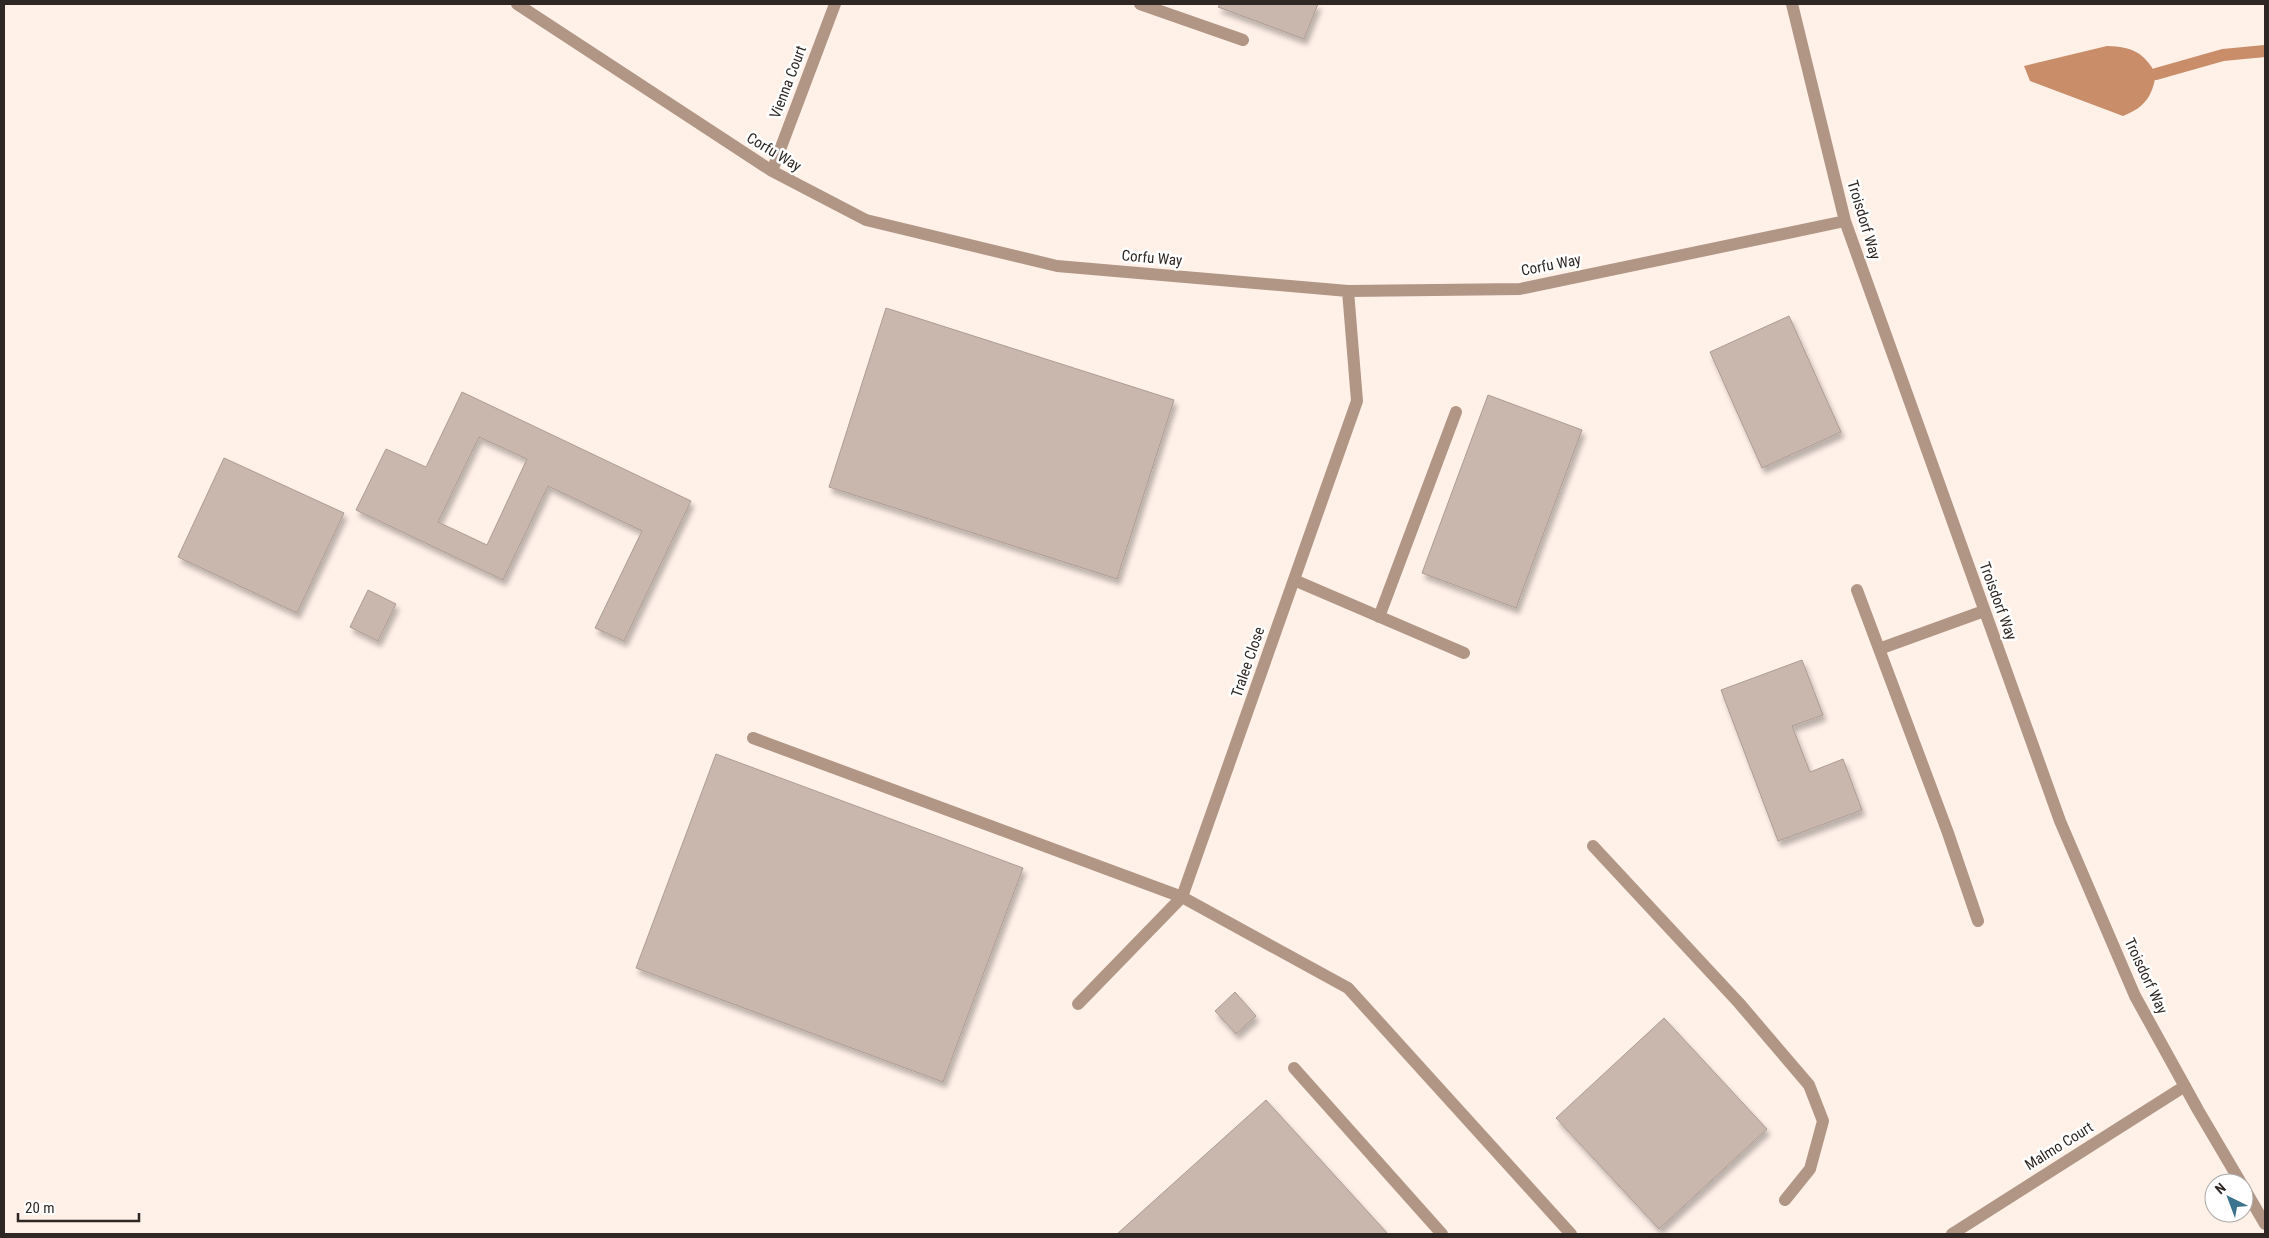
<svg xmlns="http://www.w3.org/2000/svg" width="2269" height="1238" viewBox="0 0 2269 1238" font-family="'Roboto Condensed',sans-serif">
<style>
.water{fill:#c98d6a}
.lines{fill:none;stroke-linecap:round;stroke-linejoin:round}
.stream{stroke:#c98d6a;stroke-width:12}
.building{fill:#c9b7ad;stroke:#ad9c93;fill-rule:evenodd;filter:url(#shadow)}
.minor{stroke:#b19686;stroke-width:12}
.labels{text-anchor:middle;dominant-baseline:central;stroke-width:5;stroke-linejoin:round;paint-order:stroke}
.street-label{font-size:15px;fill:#2e2723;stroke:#fff}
</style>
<defs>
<filter id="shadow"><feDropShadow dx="3" dy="5.5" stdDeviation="2.5" flood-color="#0004"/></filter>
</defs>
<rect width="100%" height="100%" fill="#fff0e8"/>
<path class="water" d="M 2107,46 C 2133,47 2143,52 2156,74 C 2152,97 2145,107 2123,116 L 2030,81 L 2024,66 Z"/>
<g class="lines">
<path class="stream" d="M 2156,74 L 2223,55 L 2265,51"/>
</g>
<path class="building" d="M 1220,4 L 1318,4 L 1304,39 L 1218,7 Z
M 886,308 L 1174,400 L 1117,579 L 829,487 Z
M 1789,316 L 1841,432 L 1762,468 L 1710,352 Z
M 462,392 L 691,501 L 624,641 L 595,628 L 642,531 L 548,486 L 503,580 L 356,510 L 386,449 L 426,467 ZM 479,437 L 527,459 L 487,545 L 438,522 Z
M 1488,395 L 1582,430 L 1516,608 L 1422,573 Z
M 224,458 L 344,513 L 297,613 L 178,557 Z
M 368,590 L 396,604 L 378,641 L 350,627 Z
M 1802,660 L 1823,715 L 1792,726 L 1810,772 L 1843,759 L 1862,810 L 1778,841 L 1721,690 Z
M 716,754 L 1023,868 L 943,1082 L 636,968 Z
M 1235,992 L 1256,1016 L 1236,1034 L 1215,1011 Z
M 1664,1018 L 1767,1129 L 1659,1229 L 1556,1118 Z
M 1266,1100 L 1388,1234 L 1117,1234 Z"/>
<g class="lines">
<path class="minor" d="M 517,4 L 772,171 L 866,220 L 1057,266 L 1348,291 L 1520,289 L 1845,221
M 1140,4 L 1243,40
M 1792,4 L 1845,221 L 2060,821 L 2135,996 L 2198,1110 L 2241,1183
M 772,171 L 835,4
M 1294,580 L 1464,653
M 1857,590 L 1948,833 L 1978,921
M 1379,617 L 1456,412
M 1879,649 L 1984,611
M 753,738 L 1182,897 L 1348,988 L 1571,1234
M 1593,846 L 1739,1003 L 1809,1085 L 1823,1121 L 1810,1169 L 1785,1200
M 1078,1004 L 1182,897 L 1357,401 L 1348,291
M 1294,1068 L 1442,1234
M 2244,1188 L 2265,1224
M 1952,1234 L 2185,1086"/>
</g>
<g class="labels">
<g class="street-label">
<text transform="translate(788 82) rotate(-69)">Vienna Court</text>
<text transform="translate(774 152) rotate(31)">Corfu Way</text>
<text transform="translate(1864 220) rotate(73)">Troisdorf Way</text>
<text transform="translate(1152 258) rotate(5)">Corfu Way</text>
<text transform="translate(1551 265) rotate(-11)">Corfu Way</text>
<text transform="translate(1998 601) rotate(70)">Troisdorf Way</text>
<text transform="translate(1248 662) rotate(-71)">Tralee Close</text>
<text transform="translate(2146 976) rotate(65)">Troisdorf Way</text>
<text transform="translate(2059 1146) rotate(-32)">Malmo Court</text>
</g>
</g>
<rect width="2269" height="1238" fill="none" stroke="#2e2723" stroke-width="10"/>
<g transform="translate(2229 1198) rotate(318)"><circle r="24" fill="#ffffff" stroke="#aba9a7"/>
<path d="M0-4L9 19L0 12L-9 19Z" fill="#3b728d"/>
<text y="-8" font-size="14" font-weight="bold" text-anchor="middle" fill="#2e2723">N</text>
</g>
<path d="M18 1213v8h121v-8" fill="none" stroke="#2e2723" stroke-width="2.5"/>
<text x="25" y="1213" font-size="15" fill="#2e2723" stroke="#ffffff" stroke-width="4" paint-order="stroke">20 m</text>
</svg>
